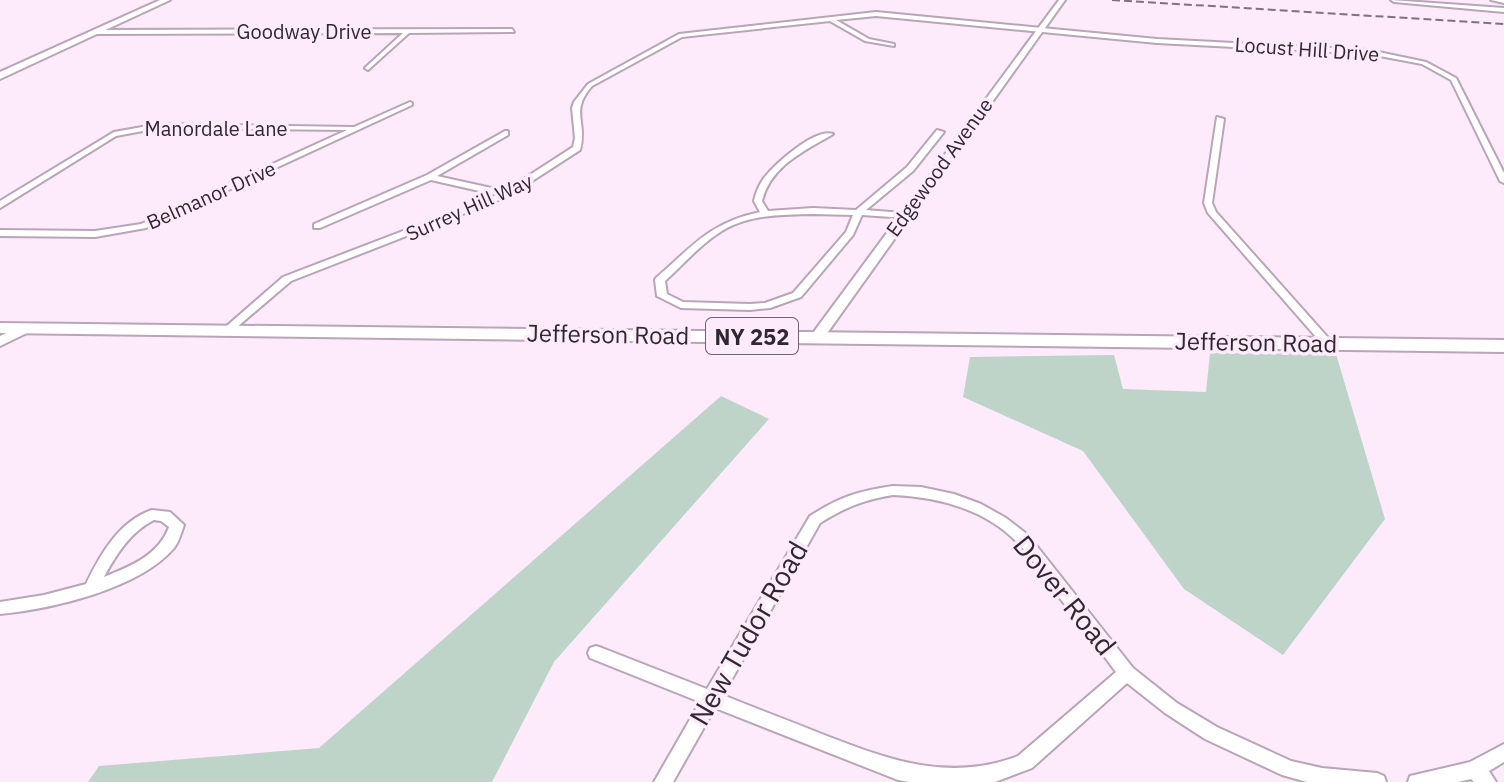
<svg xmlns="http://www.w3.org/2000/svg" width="1504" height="782" viewBox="0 0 1504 782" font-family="'IBM Plex Sans',sans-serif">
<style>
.green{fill:#bed4c9}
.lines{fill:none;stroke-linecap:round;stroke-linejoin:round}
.minor-casing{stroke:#b9a4b8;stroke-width:4}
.tertiary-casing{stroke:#b9a4b8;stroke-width:4}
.secondary-casing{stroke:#b9a4b8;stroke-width:4}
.primary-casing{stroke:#b9a4b8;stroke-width:4}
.minor{fill:#fff;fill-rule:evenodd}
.tertiary{fill:#fff;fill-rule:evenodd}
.secondary{fill:#fff;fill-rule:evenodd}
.primary{fill:#fff;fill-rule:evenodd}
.rail{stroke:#7e727e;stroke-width:2;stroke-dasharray:8 4;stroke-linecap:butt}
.labels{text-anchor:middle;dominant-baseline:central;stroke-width:7;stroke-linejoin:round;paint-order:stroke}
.far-street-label{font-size:20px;fill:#302830;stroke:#fdebfc}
.shield{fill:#fdebfc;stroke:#6e626d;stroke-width:2}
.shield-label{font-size:22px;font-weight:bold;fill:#302830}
.street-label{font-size:24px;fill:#302830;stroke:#fdebfc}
.near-street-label{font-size:28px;fill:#302830;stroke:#fdebfc}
</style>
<rect width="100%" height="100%" fill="#fdebfc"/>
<path class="green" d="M 1210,353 L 1336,354 L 1385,519 L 1283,655 L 1184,589 L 1083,451 L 963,397 L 970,357 L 1114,355 L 1123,389 L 1206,392 Z
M 721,396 L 769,419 L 554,662 L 492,782 L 88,782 L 99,766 L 319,748 Z"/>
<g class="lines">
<defs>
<path id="minor" d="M 1391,0 L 1504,8 L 1504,12 L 1394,2 Z
M 1491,0 L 1504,0 L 1504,3 Z
M 876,12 L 1157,39 L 1369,50 L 1426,62 L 1456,78 L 1504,173 L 1504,183 L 1500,181 L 1451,80 L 1422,64 L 1369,54 L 1157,43 L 876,16 L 836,20 L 869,39 L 894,44 L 894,46 L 865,41 L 830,21 L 682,37 L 592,86 C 569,112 588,122 580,150 L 509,196 L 291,281 L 230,333 L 222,333 L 221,331 L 283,277 L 497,195 L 431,180 L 320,228 L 314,228 L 314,224 L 427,175 L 505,131 L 508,131 L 508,135 L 437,176 L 505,191 L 573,147 L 575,138 L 572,108 L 574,102 L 588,84 L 679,34 Z
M 512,29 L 514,32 L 409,33 L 368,70 L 365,68 L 366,67 L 403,33 L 96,34 L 93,32 L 96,30 Z
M 410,102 L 412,103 L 412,105 L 146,228 L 95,237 L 0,236 L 0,230 L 95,231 L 141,224 L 347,130 L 159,128 L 116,136 L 0,208 L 0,201 L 114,132 L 159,124 L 354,127 Z
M 1217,117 L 1224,119 L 1212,203 L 1216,212 L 1331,341 L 1333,343 L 1331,345 L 1323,345 L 1208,213 L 1204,203 Z
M 937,130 L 944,132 L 913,171 L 866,210 L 903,213 L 906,214 L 906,218 L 862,215 L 853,235 L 801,297 L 770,308 L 750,310 L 681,308 L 657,296 L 655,280 L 656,278 C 693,246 709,223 760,212 L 754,201 C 756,192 759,185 764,178 C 776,163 815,128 833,134 C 805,151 771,165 762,201 L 768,211 L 813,208 L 856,210 L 907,167 ZM 813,214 L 853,215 L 846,232 L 793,293 L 765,303 L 750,304 L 683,302 L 667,294 L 665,281 C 685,263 703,241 727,228 C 753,214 784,215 813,214 Z
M 893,486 L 921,487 L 954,494 L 981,504 L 1006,518 L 1028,535 L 1133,668 L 1177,703 L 1217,727 L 1291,761 L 1322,768 L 1377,773 L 1384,776 L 1386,782 L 1307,782 L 1282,775 L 1205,739 L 1165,713 L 1127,683 L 1032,768 L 995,782 L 909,782 L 898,780 L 715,708 L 673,782 L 654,782 L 700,702 L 590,658 L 588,653 L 590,648 L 596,646 L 602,648 L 707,689 L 810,516 C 840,497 858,491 893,486 ZM 893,495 C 938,497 985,509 1018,543 C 1032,558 1044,576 1056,593 C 1076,619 1096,645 1116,672 L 1018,756 C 950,782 892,761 827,736 C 792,722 757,709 723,695 L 820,523 C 846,507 863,500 893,495 Z
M 152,510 L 170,512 L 184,525 C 181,533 179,542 174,548 C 139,589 52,609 0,614 L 0,602 L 44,595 L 86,584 C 100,555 119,521 152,510 ZM 154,520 L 161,521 L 169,527 C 159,555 131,566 104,577 C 116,555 130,532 154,520 Z
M 1504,744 L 1504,762 L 1489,771 L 1496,782 L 1474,782 L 1471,779 L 1458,782 L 1408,782 L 1410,776 L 1470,762 Z"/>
<path id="tertiary" d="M 1059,0 L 1065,0 L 823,339 L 813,339 L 811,336 L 813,333 Z
M 26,324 L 33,328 L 31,331 L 0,346 L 0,336 Z"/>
<path id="secondary" d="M 160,0 L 170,0 L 0,79 L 0,72 Z"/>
<path id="primary" d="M 0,323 L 1504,340 L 1504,352 L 0,333 Z"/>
</defs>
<use href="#minor" class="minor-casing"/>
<use href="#tertiary" class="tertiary-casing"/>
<use href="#secondary" class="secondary-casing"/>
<use href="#primary" class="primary-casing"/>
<use href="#minor" class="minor"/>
<use href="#tertiary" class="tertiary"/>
<use href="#secondary" class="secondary"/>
<use href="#primary" class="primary"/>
<path class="rail" d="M 1112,0 L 1504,24"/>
</g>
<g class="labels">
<g class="far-street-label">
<text x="304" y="31">Goodway Drive</text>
<text transform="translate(1307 49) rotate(4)">Locust Hill Drive</text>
<text x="216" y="128">Manordale Lane</text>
<text transform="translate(939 167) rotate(-54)">Edgewood Avenue</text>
<text transform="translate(211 195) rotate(-24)">Belmanor Drive</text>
<text transform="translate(469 207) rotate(-24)">Surrey Hill Way</text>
</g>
<rect class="shield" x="706" y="318" width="92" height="36" rx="6"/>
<g class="shield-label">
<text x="752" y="336">NY 252</text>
</g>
<g class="street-label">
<text transform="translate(608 334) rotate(1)">Jefferson Road</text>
<text transform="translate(1256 342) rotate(1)">Jefferson Road</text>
</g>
<g class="near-street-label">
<text transform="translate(1065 595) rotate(51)">Dover Road</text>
<text transform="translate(748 633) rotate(-60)">New Tudor Road</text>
</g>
</g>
</svg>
